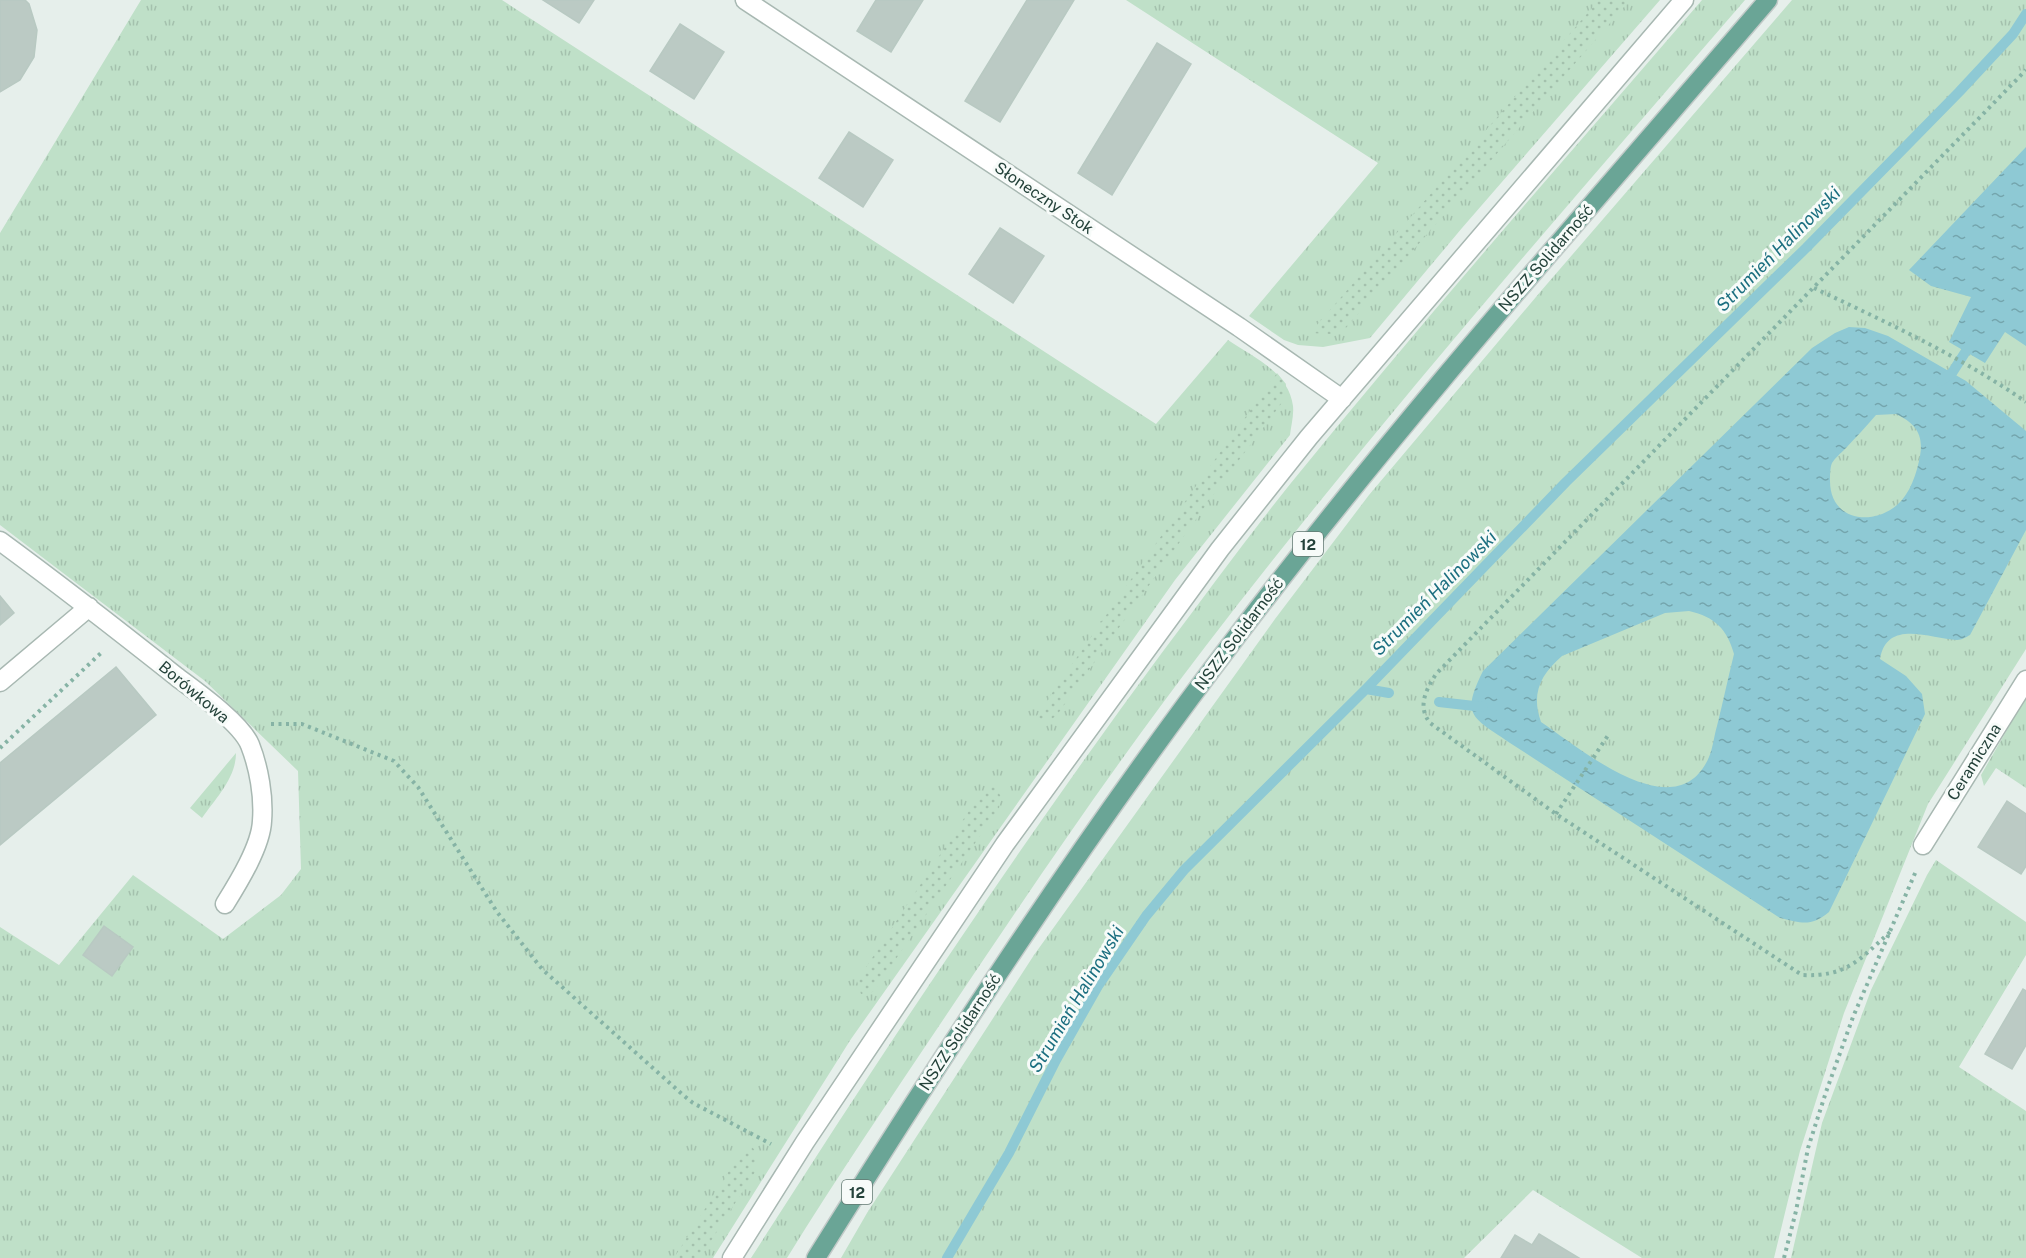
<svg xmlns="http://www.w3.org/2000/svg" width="2026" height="1258" viewBox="0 0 2026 1258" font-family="'Public Sans',sans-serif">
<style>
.grass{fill:url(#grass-tufts)}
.garden{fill:url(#garden-dots)}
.water{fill:url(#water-ripples);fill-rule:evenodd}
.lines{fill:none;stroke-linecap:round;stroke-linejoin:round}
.stream{stroke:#8ec9d4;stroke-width:10}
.building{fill:#bbcac4;stroke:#b8c9c2;stroke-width:1.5}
.minor-casing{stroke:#a8b8b2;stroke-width:21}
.major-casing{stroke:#c2cac8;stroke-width:21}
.path{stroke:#86b3a5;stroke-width:4;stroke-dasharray:3 4.5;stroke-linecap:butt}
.minor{stroke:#fff;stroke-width:18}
.major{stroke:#6aa596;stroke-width:18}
.labels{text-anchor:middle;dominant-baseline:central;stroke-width:6;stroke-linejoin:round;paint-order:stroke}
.shield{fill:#f7fbf9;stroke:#637a73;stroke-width:1.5}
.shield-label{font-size:15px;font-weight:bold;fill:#24423a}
.street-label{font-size:16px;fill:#24423a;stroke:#f7fbf9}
.water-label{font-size:18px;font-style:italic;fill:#1c6f80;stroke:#f7fbf9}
</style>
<defs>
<pattern id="grass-tufts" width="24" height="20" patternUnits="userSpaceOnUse" patternTransform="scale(1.5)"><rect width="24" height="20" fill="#bfe0c8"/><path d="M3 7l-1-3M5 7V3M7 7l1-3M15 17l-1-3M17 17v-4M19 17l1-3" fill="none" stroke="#a4c1ad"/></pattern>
<pattern id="garden-dots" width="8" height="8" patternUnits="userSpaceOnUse" patternTransform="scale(1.5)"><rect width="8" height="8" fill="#bfe0c8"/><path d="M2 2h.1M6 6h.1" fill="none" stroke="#a4c1ad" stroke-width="1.8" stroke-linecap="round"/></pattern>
<pattern id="water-ripples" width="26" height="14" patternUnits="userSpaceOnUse" patternTransform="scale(1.5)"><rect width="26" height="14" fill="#8ec9d4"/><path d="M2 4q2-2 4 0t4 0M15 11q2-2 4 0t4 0" fill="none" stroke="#74a5ad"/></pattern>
</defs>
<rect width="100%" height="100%" fill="#e6efeb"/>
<path class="grass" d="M 141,0 L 502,0 L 1156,424 L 1228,340 C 1253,357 1289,372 1293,406 C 1294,415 1291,426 1290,435 L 1175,580 L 851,1039 L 713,1258 L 0,1258 L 0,927 L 59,965 L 133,875 L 223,939 L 281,895 L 301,869 L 298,771 L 205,681 L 0,525 L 0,233 Z
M 1126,0 L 1660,0 L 1462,228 L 1370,338 L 1323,347 L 1298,345 L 1284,340 L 1249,316 L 1378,163 Z
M 1702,0 L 1745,0 C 1561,213 1376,424 1205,647 C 1116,763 1034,884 953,1005 C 897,1089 840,1172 787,1258 L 751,1258 C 882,1053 1016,850 1161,654 C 1204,597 1246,539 1291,483 C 1424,319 1564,160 1702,0 Z
M 1792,0 L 2026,0 L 2026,649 L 1928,804 L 1844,1013 L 1800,1151 L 1774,1258 L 1642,1258 L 1533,1190 L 1464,1258 L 841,1258 L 867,1213 L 1034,955 L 1275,619 L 1369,495 L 1541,291 Z
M 2026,697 L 2026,788 L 1996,768 L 1984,786 L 1981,775 Z
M 236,753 C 236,778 216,798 202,818 L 190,808 Z
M 1936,860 L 2026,922 L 2026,955 L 1959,1067 L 2026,1111 L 2026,1258 L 1791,1258 L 1822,1123 L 1871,990 L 1927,875 Z"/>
<path class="garden" d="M 1599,0 L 1630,0 L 1345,329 L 1331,334 L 1310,333 Z
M 1277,373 L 1286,384 L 1281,404 L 1221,484 L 1057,715 L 1049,721 L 1043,721 L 1037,716 L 1041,709 L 1191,493 Z
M 995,786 L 1001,797 L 999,808 L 874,991 L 867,995 L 861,994 L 857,981 L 980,794 L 988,787 Z
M 752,1147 L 757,1153 L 755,1172 L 700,1258 L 674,1258 L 739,1155 L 747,1148 Z"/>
<path class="water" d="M 2026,147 L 2026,346 L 2005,332 L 1985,363 L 1949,342 L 1971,297 L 1931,286 L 1909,270 Z
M 1849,327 L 1865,328 L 1888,336 L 1966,381 L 2026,431 L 2026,530 L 1970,635 C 1966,637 1962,640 1957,640 C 1931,639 1887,618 1880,659 L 1906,676 L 1922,694 L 1925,714 L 1829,912 C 1811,927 1802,923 1780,918 L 1510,743 C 1473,717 1460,717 1483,671 L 1812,348 L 1835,333 ZM 1896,414 C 1915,423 1924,434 1920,456 C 1917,473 1910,494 1897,505 C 1871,527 1830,520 1830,481 C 1830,476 1830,467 1832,463 C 1835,458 1841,453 1845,449 C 1855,438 1866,427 1876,415 ZM 1689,611 C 1715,617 1727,629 1734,654 C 1728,678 1723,702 1717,726 C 1714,736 1713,748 1709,757 C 1677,831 1581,749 1541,722 C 1531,694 1540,675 1562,656 L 1665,613 Z"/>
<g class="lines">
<path class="stream" d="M 1940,381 L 1952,373 L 1973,340
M 1366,689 L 1389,693
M 1439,702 L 1483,707
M 947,1258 L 1009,1153 L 1056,1060 L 1098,986 L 1146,916 L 1184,870 L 1366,689 L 1566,482 L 1806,248 L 1959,92 L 2013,34 L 2026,14"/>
</g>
<path class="building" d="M 0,0 L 25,0 L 29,4 L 37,30 L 34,57 L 20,80 L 0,92 Z
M 543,0 L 594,0 L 579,23 Z
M 876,0 L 923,0 L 891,52 L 857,31 Z
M 1027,0 L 1074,0 L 1000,122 L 965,101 Z
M 680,24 L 724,52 L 694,99 L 650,71 Z
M 1157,43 L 1191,64 L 1112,195 L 1078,173 Z
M 849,132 L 893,160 L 863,207 L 819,178 Z
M 1000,228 L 1044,256 L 1013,303 L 969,274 Z
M 0,596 L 14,613 L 0,625 Z
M 116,667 L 156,715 L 0,845 L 0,763 Z
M 2007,801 L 2026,814 L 2026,866 L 2021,874 L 1978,847 Z
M 104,926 L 133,947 L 112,976 L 83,955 Z
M 2023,989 L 2026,991 L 2026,1045 L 2012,1069 L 1985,1054 Z
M 1539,1234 L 1579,1258 L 1501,1258 L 1515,1235 L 1532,1245 Z"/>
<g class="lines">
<defs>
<path id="minor" d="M 745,0 L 1239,327 L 1342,399
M 0,541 C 60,585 119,631 177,677 C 197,692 241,723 250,745 C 259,768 264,797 262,821 C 261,846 238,883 225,904
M 0,682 L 89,607
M 1923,845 L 2026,680
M 732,1258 L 805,1142 L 1005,844 L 1220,549 L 1309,437 L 1684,0"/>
<path id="major" d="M 816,1258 C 948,1047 1083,838 1234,640 C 1402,418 1587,211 1768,0"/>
</defs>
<use href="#minor" class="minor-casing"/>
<use href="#major" class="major-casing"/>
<path class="path" d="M 1814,288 C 1886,322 1960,356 2026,402
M 271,724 L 302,724 L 394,761 L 418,787 L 497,912 L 542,969 L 683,1095 L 693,1103 L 771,1144
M 0,748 L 102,652
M 1556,814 L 1609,734
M 1890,932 C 1859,960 1847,977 1802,975 L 1556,814 L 1430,723 C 1417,706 1426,690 1436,674 L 2026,70
M 1784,1258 L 1796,1211 L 1808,1148 L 1826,1092 L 1853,1017 L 1916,871"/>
<use href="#minor" class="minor"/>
<use href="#major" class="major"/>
</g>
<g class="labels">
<g class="shield">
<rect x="1293" y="532" width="30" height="24" rx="4.5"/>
<rect x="842" y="1180" width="30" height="24" rx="4.5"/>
</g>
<g class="shield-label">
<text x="1308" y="544">12</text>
<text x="857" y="1192">12</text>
</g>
<g class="street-label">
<text transform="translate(1044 198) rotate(34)">Słoneczny Stok</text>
<text transform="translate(1546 258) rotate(-49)">NSZZ Solidarność</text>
<text transform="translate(1239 634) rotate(-53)">NSZZ Solidarność</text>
<text transform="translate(194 692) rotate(40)">Borówkowa</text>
<text transform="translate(1974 762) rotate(-58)">Ceramiczna</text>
<text transform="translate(960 1032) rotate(-57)">NSZZ Solidarność</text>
</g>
<g class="water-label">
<text transform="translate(1778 249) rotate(-45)">Strumień Halinowski</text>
<text transform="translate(1434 593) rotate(-45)">Strumień Halinowski</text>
<text transform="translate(1076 999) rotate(-59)">Strumień Halinowski</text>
</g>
</g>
</svg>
